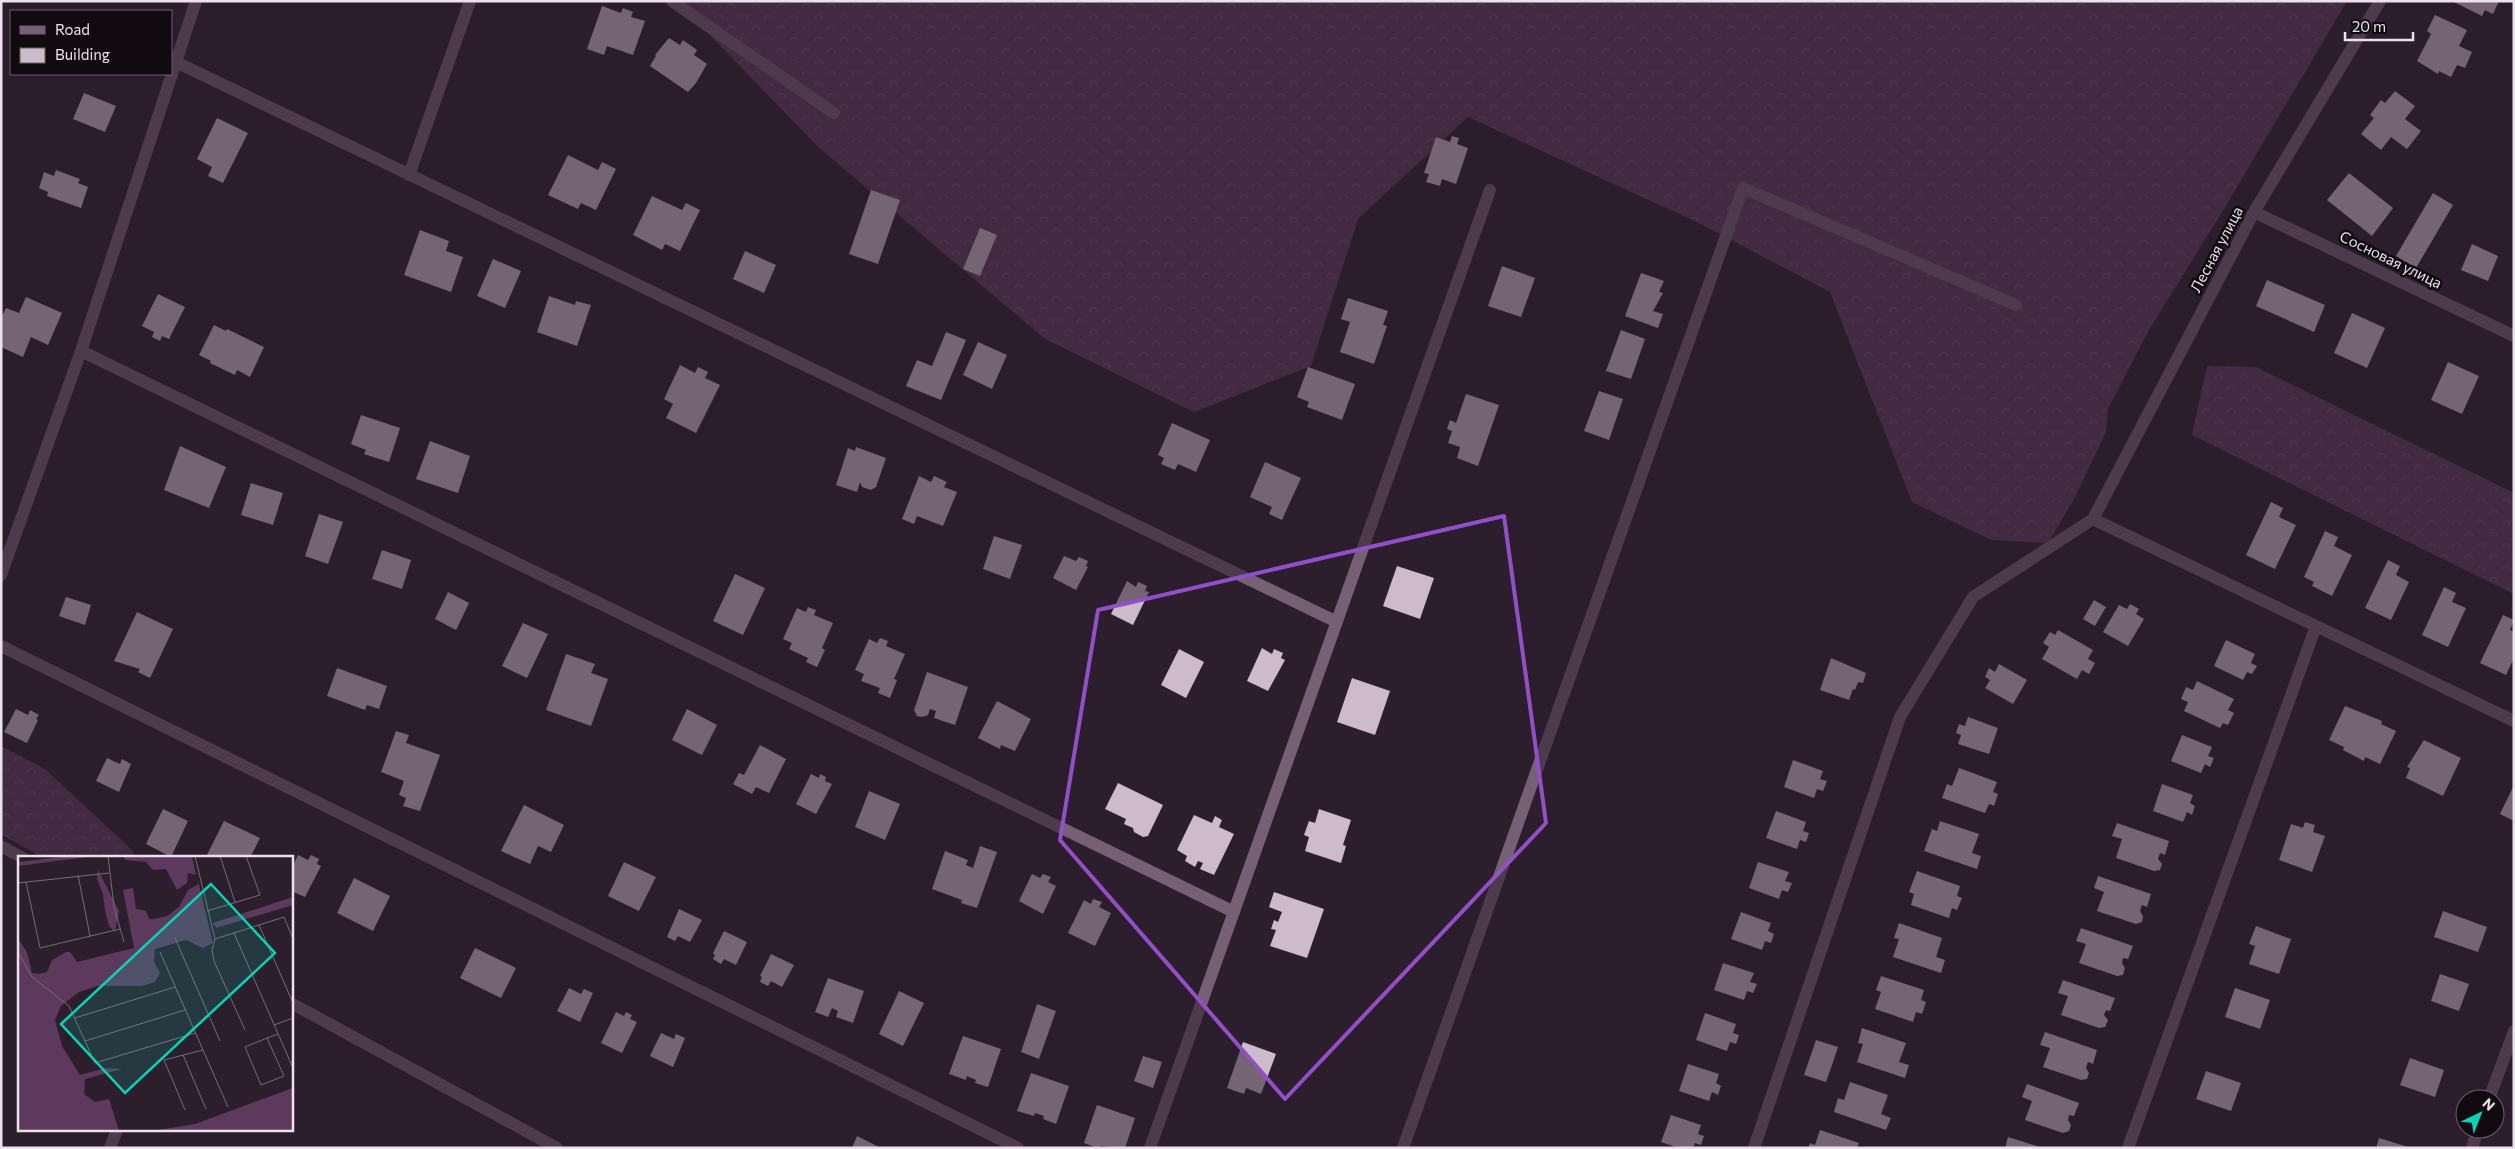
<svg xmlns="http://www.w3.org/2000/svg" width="2515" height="1149" viewBox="0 0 2515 1149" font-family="Commissioner,sans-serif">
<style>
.forest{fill:url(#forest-crowns)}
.building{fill:#cdbbcc}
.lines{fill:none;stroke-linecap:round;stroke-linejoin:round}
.service{stroke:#766075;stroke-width:12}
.minor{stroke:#766075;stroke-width:12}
.marked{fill:none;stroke:#9150c8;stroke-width:4;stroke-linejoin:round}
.labels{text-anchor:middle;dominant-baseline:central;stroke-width:5;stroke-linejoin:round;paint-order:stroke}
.street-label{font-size:15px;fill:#ebe2eb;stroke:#110b11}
.inset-road{fill:none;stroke:#786c78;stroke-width:1}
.view{fill:#07d5b6;fill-opacity:0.15;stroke:#07d5b6;stroke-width:2.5}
.inset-edge{fill:none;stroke:#ebe2eb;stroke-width:2.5}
</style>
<defs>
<pattern id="forest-crowns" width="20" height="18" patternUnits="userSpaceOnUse" patternTransform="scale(1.25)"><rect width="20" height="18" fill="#5d3a5d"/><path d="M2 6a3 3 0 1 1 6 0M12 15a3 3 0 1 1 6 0" fill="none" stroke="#745674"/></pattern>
</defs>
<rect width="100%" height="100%" fill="#2c1e2c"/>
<path class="forest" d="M 677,1 L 2347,1 L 2224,209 L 2149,330 L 2108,409 L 2106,432 L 2074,499 L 2048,543 L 1991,540 L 1912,502 L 1830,292 L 1701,224 L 1468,117 L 1358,219 L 1311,366 L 1194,412 L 1045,339 L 817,146 Z
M 2207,366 L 2256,367 L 2514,493 L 2514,594 L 2192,435 Z
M 1,746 L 45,769 L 130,848 L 137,858 L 43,858 L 1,834 Z"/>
<path class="building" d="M 2452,1 L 2499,1 L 2493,14 L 2485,10 L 2482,16 Z
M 602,6 L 621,13 L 623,8 L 633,12 L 631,17 L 645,21 L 633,55 L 607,46 L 604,55 L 587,49 Z
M 2435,15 L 2467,30 L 2459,46 L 2472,52 L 2465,68 L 2457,65 L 2451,77 L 2439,71 L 2438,74 L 2417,61 L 2431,34 L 2427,31 Z
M 669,38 L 680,45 L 683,40 L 697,50 L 694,55 L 707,64 L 696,83 L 688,92 L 650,66 L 656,56 L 655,55 Z
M 2395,91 L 2415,106 L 2405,119 L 2421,131 L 2407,149 L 2391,137 L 2381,150 L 2361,134 L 2374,118 L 2370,115 L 2381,100 L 2385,103 Z
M 84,93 L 116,106 L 105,132 L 73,119 Z
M 217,118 L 248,133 L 223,183 L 208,176 L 212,167 L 197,159 Z
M 1452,136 L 1459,138 L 1457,144 L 1468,148 L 1456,184 L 1442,179 L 1440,186 L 1426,182 L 1429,174 L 1424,173 L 1436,137 L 1450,142 Z
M 568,155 L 598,170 L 602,162 L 616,169 L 596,210 L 581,203 L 578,209 L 548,195 Z
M 56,170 L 80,179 L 78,183 L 88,187 L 81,208 L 47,196 L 48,192 L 39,188 L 44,172 L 54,176 Z
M 2349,173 L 2393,208 L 2372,236 L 2327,200 Z
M 871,190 L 900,200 L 878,264 L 849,254 Z
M 2433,193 L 2453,205 L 2416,268 L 2396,256 Z
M 652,196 L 682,210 L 686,203 L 700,210 L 680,251 L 665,244 L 662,250 L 633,235 Z
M 980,228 L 997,235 L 980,276 L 963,269 Z
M 420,230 L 449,241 L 446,251 L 463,257 L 451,292 L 404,275 Z
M 2472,244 L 2498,256 L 2488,281 L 2461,270 Z
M 745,251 L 776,265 L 764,293 L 733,279 Z
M 493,259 L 521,271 L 505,308 L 477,296 Z
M 1502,266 L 1535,278 L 1521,317 L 1488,306 Z
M 1641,273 L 1664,281 L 1659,292 L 1663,293 L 1653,311 L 1663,314 L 1658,328 L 1625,316 Z
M 2267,280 L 2325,305 L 2314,332 L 2256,306 Z
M 158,294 L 185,307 L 169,339 L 162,336 L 160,341 L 152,337 L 154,332 L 142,326 Z
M 549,296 L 575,305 L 576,301 L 591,305 L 577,346 L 537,332 Z
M 26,297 L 62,313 L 48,345 L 31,337 L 23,357 L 1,347 L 1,318 L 6,308 L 19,313 Z
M 1348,298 L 1388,311 L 1383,325 L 1387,326 L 1374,364 L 1340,352 L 1350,322 L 1341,319 Z
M 2352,313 L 2385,328 L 2367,368 L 2334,353 Z
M 214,325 L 226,331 L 227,329 L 264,347 L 250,377 L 237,370 L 235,375 L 210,363 L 211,361 L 199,355 Z
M 1621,330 L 1645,339 L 1631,379 L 1606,371 Z
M 946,332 L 966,340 L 941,400 L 906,386 L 917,360 L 932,366 Z
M 978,342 L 1007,355 L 992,389 L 963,375 Z
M 2448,362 L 2479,376 L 2462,414 L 2431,400 Z
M 680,365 L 695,373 L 698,367 L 708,372 L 705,378 L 720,385 L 696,433 L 666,418 L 673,404 L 664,399 Z
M 1308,367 L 1355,384 L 1342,420 L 1307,407 L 1309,402 L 1297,397 Z
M 1599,391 L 1623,399 L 1609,440 L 1584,431 Z
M 1466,394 L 1499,405 L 1478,466 L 1457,458 L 1460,447 L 1448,443 L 1452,431 L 1447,429 L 1450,420 L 1456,423 Z
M 361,415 L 400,428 L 389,462 L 364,454 L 366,450 L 351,444 Z
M 1172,423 L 1210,440 L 1196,472 L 1178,464 L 1175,470 L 1161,464 L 1164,458 L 1158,455 Z
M 430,441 L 470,456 L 458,493 L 416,479 Z
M 180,446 L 226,467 L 209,508 L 164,490 Z
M 856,447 L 886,458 L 876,487 L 871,490 L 862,487 L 860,482 L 857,492 L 836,485 L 848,448 L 855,451 Z
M 1265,462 L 1301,478 L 1282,520 L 1269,514 L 1272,507 L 1250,497 Z
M 919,476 L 931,482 L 934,476 L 947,482 L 944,487 L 957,492 L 943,526 L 917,516 L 914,524 L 902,519 Z
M 251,483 L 283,493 L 273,525 L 241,515 Z
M 2271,502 L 2283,508 L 2279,517 L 2296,525 L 2275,569 L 2246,555 Z
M 319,514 L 343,522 L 328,564 L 305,556 Z
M 2325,531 L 2338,537 L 2334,546 L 2352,555 L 2332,596 L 2312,586 L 2314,582 L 2304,577 Z
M 994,536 L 1022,545 L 1010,579 L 983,569 Z
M 382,550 L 411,560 L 402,589 L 372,579 Z
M 1064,556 L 1076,561 L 1079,557 L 1088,561 L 1086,566 L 1088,567 L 1076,590 L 1053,578 Z
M 2388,560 L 2400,566 L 2396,575 L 2409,582 L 2391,620 L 2365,608 Z
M 1397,566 L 1434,578 L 1420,619 L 1383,606 Z
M 735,574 L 765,588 L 743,635 L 713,621 Z
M 1127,581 L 1136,587 L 1138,582 L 1147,586 L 1145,591 L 1149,592 L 1133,625 L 1111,614 Z
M 2444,587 L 2456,593 L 2452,602 L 2466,608 L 2448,647 L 2422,635 Z
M 448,592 L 469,603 L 456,630 L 435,619 Z
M 66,597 L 91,605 L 85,625 L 59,616 Z
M 2094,600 L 2106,607 L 2095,626 L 2083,619 Z
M 2130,604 L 2139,609 L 2136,614 L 2144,619 L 2128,646 L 2103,632 L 2119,605 L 2127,609 Z
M 808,607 L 816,610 L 814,615 L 833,623 L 822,648 L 825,650 L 817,667 L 806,662 L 808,658 L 789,649 L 792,643 L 783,639 L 797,608 L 806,612 Z
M 137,612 L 173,629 L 150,678 L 138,672 L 140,669 L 114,661 Z
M 2503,615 L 2514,620 L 2510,630 L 2514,632 L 2514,658 L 2506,675 L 2480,663 Z
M 523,623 L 548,634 L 527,678 L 502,666 Z
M 2058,630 L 2093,650 L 2088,659 L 2095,663 L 2089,674 L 2082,670 L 2077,679 L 2042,659 L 2049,647 L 2043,643 L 2050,632 L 2055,635 Z
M 880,638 L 888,641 L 886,646 L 905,654 L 894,679 L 897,680 L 890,698 L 878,693 L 880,688 L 861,681 L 864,674 L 855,670 L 869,639 L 877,643 Z
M 2226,640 L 2255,654 L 2251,663 L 2257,666 L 2252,674 L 2247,672 L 2243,680 L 2214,666 Z
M 1262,648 L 1272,654 L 1274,649 L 1283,653 L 1281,658 L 1285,660 L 1268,691 L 1247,681 Z
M 1179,649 L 1204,662 L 1186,698 L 1161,685 Z
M 566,654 L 595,664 L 591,673 L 608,679 L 591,726 L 546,710 Z
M 1831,658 L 1866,673 L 1863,683 L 1858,682 L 1855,690 L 1853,689 L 1849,700 L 1820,690 Z
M 1999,664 L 2027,680 L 2013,704 L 1985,688 L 1990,680 L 1985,677 L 1989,668 L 1995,672 Z
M 337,668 L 387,686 L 379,709 L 367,705 L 365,710 L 327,696 Z
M 927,672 L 968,687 L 955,725 L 934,718 L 936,711 L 930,709 L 928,715 L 922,717 L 917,716 L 914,710 Z
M 1352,678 L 1390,691 L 1375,735 L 1337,722 Z
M 2197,681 L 2234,699 L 2228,710 L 2234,713 L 2228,725 L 2223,723 L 2220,728 L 2184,711 L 2188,702 L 2181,699 L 2186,687 L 2193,690 Z
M 997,701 L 1031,719 L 1015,751 L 1001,745 L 1000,749 L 978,738 Z
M 2345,706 L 2382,721 L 2381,724 L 2396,731 L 2380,764 L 2365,757 L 2364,761 L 2343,750 L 2344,747 L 2329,740 Z
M 16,709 L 28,715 L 30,710 L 39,715 L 36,719 L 38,720 L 27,743 L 4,732 Z
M 687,709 L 717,725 L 702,755 L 672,740 Z
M 1968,717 L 1998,728 L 1989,754 L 1958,744 L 1961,735 L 1956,733 L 1959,724 L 1965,726 Z
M 396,731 L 409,735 L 406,743 L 440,755 L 420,811 L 403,806 L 406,798 L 399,795 L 404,781 L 381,772 Z
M 2182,735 L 2212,747 L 2208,756 L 2214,758 L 2210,767 L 2205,764 L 2201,773 L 2171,761 Z
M 2424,740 L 2461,758 L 2443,796 L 2406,778 L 2410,768 L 2407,767 Z
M 760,745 L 786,759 L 769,793 L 756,787 L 752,794 L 733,784 L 739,773 L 744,775 Z
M 107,758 L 120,764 L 122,759 L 131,764 L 119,792 L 96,781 Z
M 1793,760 L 1823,771 L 1820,779 L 1827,781 L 1823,791 L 1817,789 L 1814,798 L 1784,787 Z
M 1959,768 L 1997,782 L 1993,792 L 1998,794 L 1994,806 L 1989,804 L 1985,813 L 1942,798 L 1947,784 L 1952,786 Z
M 811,774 L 819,778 L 820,774 L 826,777 L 825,781 L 832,784 L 816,814 L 796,804 Z
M 1118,783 L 1163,805 L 1148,836 L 1143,837 L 1134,832 L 1133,828 L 1124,824 L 1126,819 L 1105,809 Z
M 2162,784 L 2193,795 L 2190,803 L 2195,806 L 2192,815 L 2187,812 L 2183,822 L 2153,811 Z
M 2514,785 L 2514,821 L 2500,814 Z
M 869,791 L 900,804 L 885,840 L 855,827 Z
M 524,805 L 564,825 L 551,852 L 538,846 L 530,864 L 501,851 Z
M 163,809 L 188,821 L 171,857 L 146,844 Z
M 1319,809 L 1351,820 L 1343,845 L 1346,846 L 1341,863 L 1305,851 L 1309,837 L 1304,835 L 1309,821 L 1315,823 Z
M 1776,811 L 1806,822 L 1803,831 L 1809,833 L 1806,842 L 1800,840 L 1797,849 L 1766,838 Z
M 1194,815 L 1212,823 L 1215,816 L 1222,820 L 1219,827 L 1234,834 L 1214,875 L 1200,869 L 1203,863 L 1198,861 L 1195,867 L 1185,861 L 1187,856 L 1177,850 Z
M 224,821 L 260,838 L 250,858 L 213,858 L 207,855 Z
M 1940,821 L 1979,834 L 1972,853 L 1981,856 L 1977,869 L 1924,851 L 1932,829 L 1937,831 Z
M 2305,822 L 2315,825 L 2313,832 L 2325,836 L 2312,872 L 2279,860 L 2291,824 L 2303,828 Z
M 2117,823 L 2169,841 L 2165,855 L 2160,853 L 2158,859 L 2162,864 L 2160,870 L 2154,871 L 2116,858 L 2122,839 L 2112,836 Z
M 980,846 L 997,852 L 977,908 L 961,903 L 962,900 L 932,889 L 945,851 L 968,860 L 966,865 L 973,868 Z
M 298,855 L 308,860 L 311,855 L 319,859 L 317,864 L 321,866 L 305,897 L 291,891 L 291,870 Z
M 624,862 L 656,877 L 639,911 L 608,896 Z
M 1758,862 L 1789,872 L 1785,881 L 1792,883 L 1788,892 L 1782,890 L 1779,899 L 1749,888 Z
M 1917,871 L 1960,886 L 1957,896 L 1962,898 L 1957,910 L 1952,908 L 1949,918 L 1911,905 L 1914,894 L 1909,892 Z
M 1032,874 L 1040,878 L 1043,874 L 1051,877 L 1048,882 L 1056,886 L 1043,914 L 1019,901 Z
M 2098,876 L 2151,894 L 2147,907 L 2142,905 L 2140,911 L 2143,916 L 2142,922 L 2136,924 L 2097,911 L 2104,892 L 2094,888 Z
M 354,878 L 390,896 L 373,931 L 337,913 Z
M 1274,892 L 1324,909 L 1307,958 L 1270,946 L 1276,930 L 1271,929 L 1274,920 L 1278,922 L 1282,912 L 1269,907 Z
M 1093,899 L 1102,902 L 1099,907 L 1111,913 L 1095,946 L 1068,933 L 1084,900 L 1091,904 Z
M 679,909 L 702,920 L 690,942 L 678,936 L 675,941 L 667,937 Z
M 2443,911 L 2487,927 L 2478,952 L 2434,937 Z
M 1741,912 L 1771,923 L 1768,931 L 1774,934 L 1771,943 L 1765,941 L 1762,950 L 1731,939 Z
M 1899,923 L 1942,938 L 1936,957 L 1945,960 L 1941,973 L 1893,957 L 1899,939 L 1894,938 Z
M 2256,926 L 2291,939 L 2279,974 L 2249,964 L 2255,946 L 2249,944 Z
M 2081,928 L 2133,946 L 2128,959 L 2123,958 L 2122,963 L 2125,968 L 2123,975 L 2117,976 L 2079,963 L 2086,944 L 2076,941 Z
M 724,931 L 747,942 L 736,965 L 724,959 L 721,964 L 713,959 L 715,955 L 713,953 Z
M 475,948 L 516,968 L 501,998 L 460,978 Z
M 771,954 L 794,965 L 782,987 L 771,981 L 768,986 L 760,982 L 762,977 L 760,976 Z
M 1723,963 L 1754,973 L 1750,982 L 1757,984 L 1753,993 L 1747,991 L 1744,1000 L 1714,990 Z
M 2440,974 L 2469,984 L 2459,1011 L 2431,1001 Z
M 1881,976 L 1924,990 L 1921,1000 L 1926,1002 L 1922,1014 L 1916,1012 L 1913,1022 L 1875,1009 L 1881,992 L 1876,990 Z
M 828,978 L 864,991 L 853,1023 L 836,1017 L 838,1011 L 832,1008 L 828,1017 L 815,1012 Z
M 2063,980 L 2115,998 L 2110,1011 L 2106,1010 L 2104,1015 L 2108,1020 L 2105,1027 L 2099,1028 L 2061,1015 L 2068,996 L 2058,993 Z
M 569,988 L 581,994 L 584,989 L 593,993 L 580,1022 L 557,1011 Z
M 2235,988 L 2270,1000 L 2260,1029 L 2225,1017 Z
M 899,991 L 924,1003 L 903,1046 L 879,1034 Z
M 1037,1004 L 1056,1011 L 1039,1059 L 1021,1052 Z
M 616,1012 L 624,1016 L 626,1012 L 632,1015 L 630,1019 L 637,1022 L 622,1053 L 601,1043 Z
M 1705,1013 L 1736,1024 L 1733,1033 L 1739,1035 L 1736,1044 L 1730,1042 L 1727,1051 L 1696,1040 Z
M 1862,1028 L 1906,1043 L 1899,1062 L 1909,1065 L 1905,1078 L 1857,1062 L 1863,1044 L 1858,1043 Z
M 2045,1032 L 2097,1050 L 2093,1064 L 2088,1062 L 2086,1068 L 2089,1073 L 2087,1079 L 2081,1080 L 2043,1067 L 2050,1048 L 2040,1045 Z
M 661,1033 L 674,1039 L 676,1034 L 685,1038 L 673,1067 L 650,1056 Z
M 963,1036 L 1001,1049 L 988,1087 L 975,1083 L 976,1080 L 967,1076 L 966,1080 L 949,1074 Z
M 1816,1040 L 1838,1047 L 1832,1065 L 1826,1063 L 1832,1065 L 1826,1082 L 1804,1075 Z
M 1243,1042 L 1276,1054 L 1261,1094 L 1246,1088 L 1244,1094 L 1227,1088 Z
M 1143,1056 L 1162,1062 L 1153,1088 L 1134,1081 Z
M 2410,1058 L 2444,1070 L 2435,1097 L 2400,1085 Z
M 1688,1064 L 1719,1074 L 1716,1083 L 1721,1086 L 1718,1095 L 1712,1092 L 1709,1101 L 1679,1091 Z
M 2206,1071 L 2241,1083 L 2231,1111 L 2196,1099 Z
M 1031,1073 L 1069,1086 L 1056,1124 L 1043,1119 L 1044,1116 L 1035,1113 L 1034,1116 L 1017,1111 Z
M 1850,1082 L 1888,1095 L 1881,1114 L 1891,1118 L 1886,1130 L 1834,1112 L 1838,1098 L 1844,1100 Z
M 2027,1084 L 2079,1103 L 2074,1116 L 2069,1115 L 2068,1120 L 2071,1125 L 2069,1131 L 2063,1133 L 2025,1120 L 2032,1101 L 2022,1097 Z
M 1097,1105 L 1135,1118 L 1125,1148 L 1101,1146 L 1097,1148 L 1084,1143 Z
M 1671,1115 L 1701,1125 L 1698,1134 L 1704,1136 L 1701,1145 L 1695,1143 L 1693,1148 L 1679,1148 L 1661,1142 Z
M 1820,1130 L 1859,1143 L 1857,1148 L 1808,1148 L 1810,1143 L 1815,1145 Z
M 857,1136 L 881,1148 L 852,1148 Z
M 2008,1137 L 2040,1147 L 2040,1148 L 2005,1148 Z
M 2379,1138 L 2408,1147 L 2408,1148 L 2376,1148 Z"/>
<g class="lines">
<path class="service" d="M 672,1 L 834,113
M 409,175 L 470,1
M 1743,188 L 2016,305
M 1,846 L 23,858
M 291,1003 L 557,1148
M 110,1148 L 117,1130"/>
<path class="minor" d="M 176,62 L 1337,622
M 2254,212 L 2514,336
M 81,351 L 1234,912
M 2093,519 L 2514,721
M 1,575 L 81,351 L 196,1
M 1,646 L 1018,1148
M 2489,1099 L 2514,1031
M 1150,1148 L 1490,190
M 1403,1148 L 1743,188
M 1754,1148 L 1900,717 L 1973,597 L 2093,519 L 2254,212 L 2380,1
M 2128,1148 L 2316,626
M 2472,1148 L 2478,1129"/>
</g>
<path d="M0 0H2515V1149H0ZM 1504,516 L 1546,823 L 1285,1099 L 1060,840 L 1098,610 Z" fill="#2c1e2c" fill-opacity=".55" fill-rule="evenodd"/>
<path class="marked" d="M 1504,516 L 1546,823 L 1285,1099 L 1060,840 L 1098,610 Z"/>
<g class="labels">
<g class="street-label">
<text transform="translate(2216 249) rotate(-62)">Лесная улица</text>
<text transform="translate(2391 259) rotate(26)">Сосновая улица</text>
</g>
</g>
<g transform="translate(18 856)">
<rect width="275" height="275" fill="#2c1e2c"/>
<path d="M 51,0 L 77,0 L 0,10 L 0,6 ZM 106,0 L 174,0 L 178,19 L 170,17 L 169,27 L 159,34 L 148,13 L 135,14 L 128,6 L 107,4 ZM 80,14 L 101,55 L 97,75 L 91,70 L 87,54 L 85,38 L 79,23 ZM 181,28 L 195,87 L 185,92 L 168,84 L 137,93 L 136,106 L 142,117 L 137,126 L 124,130 L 79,130 L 61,136 L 43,150 L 37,164 L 44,190 L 62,219 L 88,212 L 104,213 L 67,223 L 66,238 L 77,246 L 91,243 L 101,275 L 120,275 L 0,275 L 0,83 L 9,96 L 14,117 L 21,118 L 29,116 L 34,104 L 48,96 L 52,96 L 59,106 L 116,92 L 105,34 L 115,32 L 118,53 L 128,55 L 131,63 L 136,63 L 149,60 L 161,51 L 170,34 ZM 275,41 L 275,49 L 198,72 L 195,67 ZM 275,232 L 275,275 L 134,275 L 177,268 Z" fill="#5d3a5d"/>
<path class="inset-road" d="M 90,0 L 96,51 L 106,86M 177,0 L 197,83 L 194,94 L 196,105 L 227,174M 202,0 L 217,46M 60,19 L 72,80M 8,26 L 22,92 L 102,73M 0,27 L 91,17M 189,55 L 242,39 L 228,0M 241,69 L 275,147M 216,77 L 275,212M 157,82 L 202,185M 197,83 L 266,61 L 275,83M 0,96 L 14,121 L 51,150 L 77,207 L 177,177M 142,96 L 210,251M 57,162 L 157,131M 256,169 L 275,162M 249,182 L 266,220 L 243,229 L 227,191 L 249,182 L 260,178M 67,185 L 167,154M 165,199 L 188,253M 167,254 L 146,204 L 185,194"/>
<path class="view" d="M 193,28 L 257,97 L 107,237 L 43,168 Z"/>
<rect width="275" height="275" class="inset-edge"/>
</g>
<rect width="2515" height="1149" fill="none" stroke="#ebe2eb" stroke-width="5"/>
<rect x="10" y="10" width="162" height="65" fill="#110b11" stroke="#686168"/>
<rect x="20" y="26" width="25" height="8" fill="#766075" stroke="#686168"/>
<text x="55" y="35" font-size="15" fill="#ebe2eb">Road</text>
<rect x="20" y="48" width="25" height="15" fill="#cdbbcc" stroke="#686168"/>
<text x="55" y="60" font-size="15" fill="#ebe2eb">Building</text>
<g transform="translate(2480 1114) rotate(43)"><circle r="24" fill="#110b11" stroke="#686168"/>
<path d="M0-4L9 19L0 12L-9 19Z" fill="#07d5b6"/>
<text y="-8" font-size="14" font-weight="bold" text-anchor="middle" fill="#ebe2eb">N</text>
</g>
<path d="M2345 32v8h68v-8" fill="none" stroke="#ebe2eb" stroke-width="2.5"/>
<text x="2352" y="32" font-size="15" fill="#ebe2eb" stroke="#110b11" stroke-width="4" paint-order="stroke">20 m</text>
</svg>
